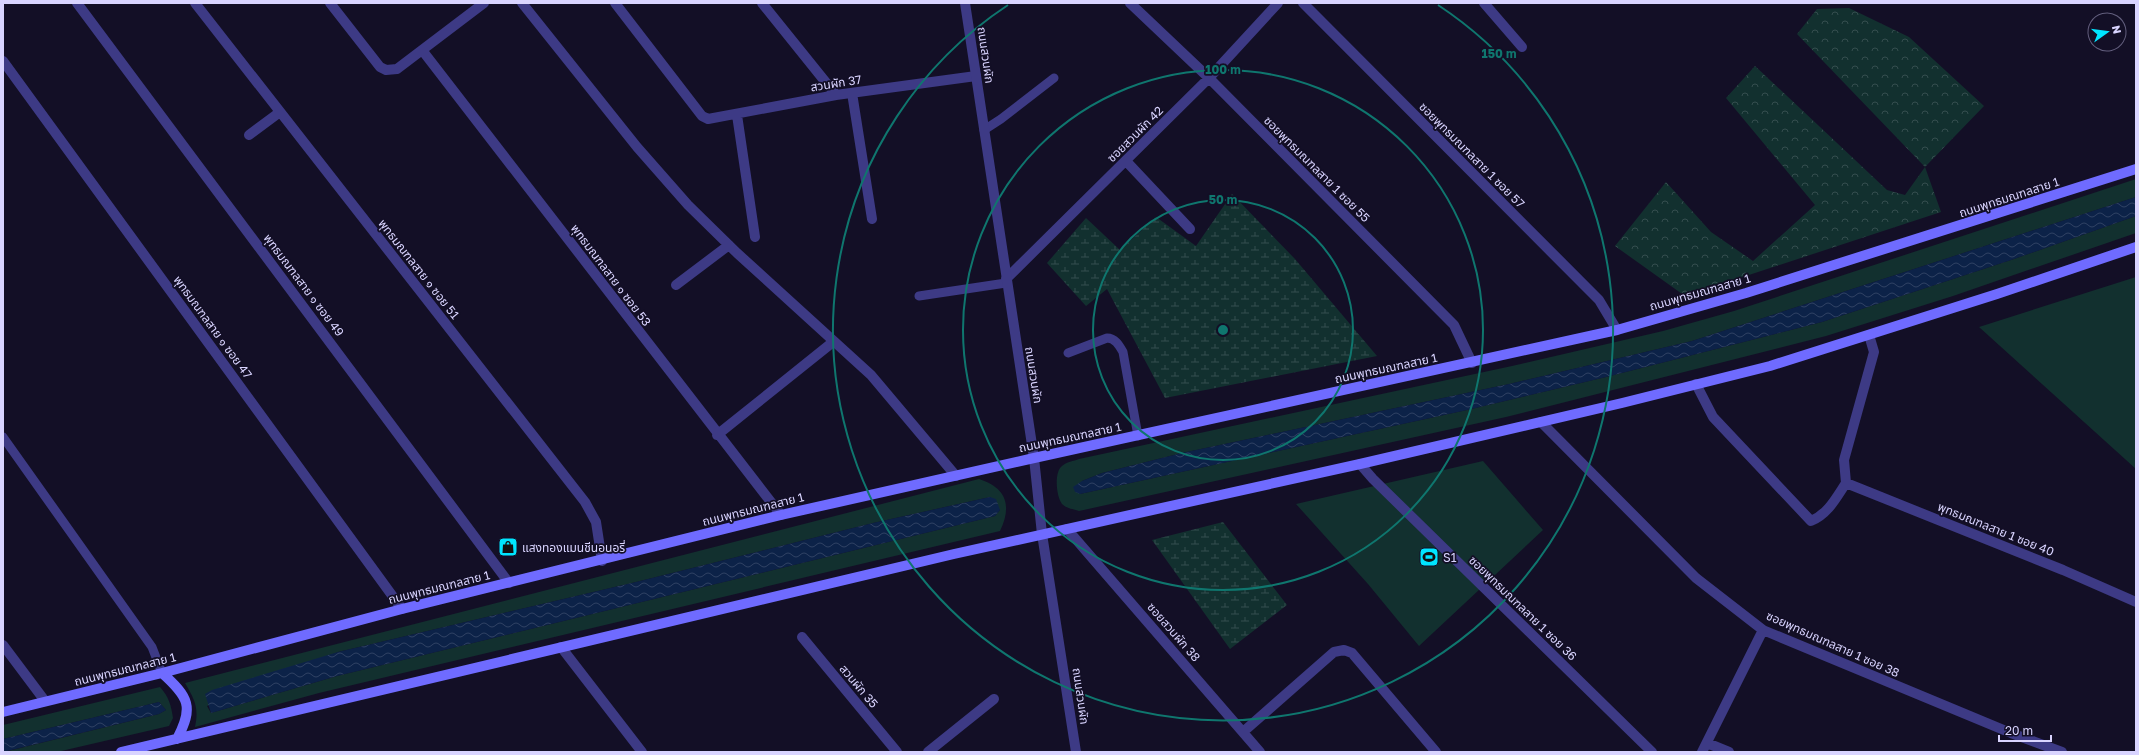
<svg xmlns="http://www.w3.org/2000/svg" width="2139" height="755" viewBox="0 0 2139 755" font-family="'Golos Text','Noto Sans Thai',sans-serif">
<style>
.green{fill:#12302f;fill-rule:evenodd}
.forest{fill:url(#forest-crowns)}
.wetland{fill:url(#wetland-marsh)}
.water{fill:url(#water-waves)}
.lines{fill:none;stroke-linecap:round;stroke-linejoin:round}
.service{stroke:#3d3a85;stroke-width:9}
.minor{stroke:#3d3a85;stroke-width:10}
.tertiary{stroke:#3d3a85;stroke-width:10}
.secondary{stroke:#6f6bff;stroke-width:10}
.ring{fill:none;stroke:#0f766e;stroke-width:2}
.labels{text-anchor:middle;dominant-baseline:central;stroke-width:3.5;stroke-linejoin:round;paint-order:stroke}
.street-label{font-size:12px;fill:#d9d4ff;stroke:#130f26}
.poi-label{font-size:12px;fill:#d9d4ff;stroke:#130f26;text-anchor:start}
.centre{fill:#0f766e;stroke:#130f26;stroke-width:2}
.ring-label{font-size:12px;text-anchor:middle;font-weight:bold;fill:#0f766e;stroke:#130f26;stroke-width:3.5;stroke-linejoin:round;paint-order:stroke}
</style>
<defs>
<pattern id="forest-crowns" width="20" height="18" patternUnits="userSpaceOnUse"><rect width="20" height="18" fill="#12302f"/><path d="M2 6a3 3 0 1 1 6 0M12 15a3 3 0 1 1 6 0" fill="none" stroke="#344d4e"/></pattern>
<pattern id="wetland-marsh" width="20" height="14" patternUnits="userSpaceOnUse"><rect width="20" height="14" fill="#12302f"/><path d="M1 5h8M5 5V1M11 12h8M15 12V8" fill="none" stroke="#344d4e"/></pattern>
<pattern id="water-waves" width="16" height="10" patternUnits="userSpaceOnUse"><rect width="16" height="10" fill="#0c2248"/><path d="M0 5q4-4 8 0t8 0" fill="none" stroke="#2f4163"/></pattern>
</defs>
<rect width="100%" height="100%" fill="#130f26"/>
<path class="green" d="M 2136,179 L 2136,197 L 1692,341 L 1509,384 L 1182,453 L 1102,473 L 1082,481 L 1080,494 L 1467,410 L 1606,377 L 1822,322 L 2014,259 L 2136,216 L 2136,233 L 1953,296 L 1826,336 L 1506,417 L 1079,511 C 1074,509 1067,509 1062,504 C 1056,496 1054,472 1062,466 C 1066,462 1074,461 1079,459 L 1512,366 L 1663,331 L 1734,311 Z
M 2136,277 L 2136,469 L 1979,327 Z
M 1483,461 L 1543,530 L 1419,646 L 1368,584 L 1296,504 Z
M 979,479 C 1007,488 1012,506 1000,531 L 319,693 L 195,727 C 199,708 195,700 185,683 ZM 990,497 L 1000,510 L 995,516 L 337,676 L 211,713 L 207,706 L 338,652 L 636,582 L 873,523 Z
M 160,687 C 169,697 171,705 173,718 L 169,726 L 57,752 L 4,752 L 159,714 L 166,710 L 159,702 L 3,739 L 3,725 Z"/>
<path class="forest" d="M 1849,8 L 1909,37 L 1984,106 L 1925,167 L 1941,212 L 1685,296 L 1615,246 L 1666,182 L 1711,232 L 1753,261 L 1815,205 L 1726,98 L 1755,66 L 1887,190 L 1905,195 L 1925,167 L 1797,34 L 1817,9 Z"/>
<path class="wetland" d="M 1232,194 L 1295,259 L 1377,356 L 1165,398 L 1107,289 L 1086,306 L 1047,263 L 1086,218 L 1120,250 L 1156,217 L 1196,246 Z
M 1223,522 L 1287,605 L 1230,649 L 1152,540 Z"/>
<path class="water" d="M 2136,197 L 2136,216 L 2014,259 L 1822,322 L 1606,377 L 1467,410 L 1080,494 L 1075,492 L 1073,487 L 1082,481 L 1102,473 L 1182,453 L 1509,384 L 1692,341 Z
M 990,497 L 996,499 L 1000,510 L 995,516 L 337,676 L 211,713 L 205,694 L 212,690 L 338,652 L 636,582 L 873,523 Z
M 159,702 L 166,710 L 159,714 L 3,752 L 3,739 Z"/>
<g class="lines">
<path class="service" d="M 984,130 L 1001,119 L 1054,78
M 919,296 L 1006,283
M 1068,353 L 1107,338 C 1115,338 1119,345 1123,352 L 1138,436
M 3,437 L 152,647 L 162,673"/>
<path class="minor" d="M 77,3 L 509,583
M 195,3 L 585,502 L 596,522 L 602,561
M 330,3 L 380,67 L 386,70 L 397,69 L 484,3
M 522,3 L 637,147 L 688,205 L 737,253 L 871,375 L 956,476
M 615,3 L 702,116 L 708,119 L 836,95 L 976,76
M 762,3 L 836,95
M 1130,3 L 1209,78 L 1454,325 L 1472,363
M 1303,3 L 1599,300 L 1617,330
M 1484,3 L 1522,47
M 422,50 L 781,515
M 3,61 L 402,609
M 852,93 L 872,219
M 737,115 L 755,237
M 249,135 L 280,112
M 1126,161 L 1190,229
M 1006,279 L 1209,78 L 1278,3
M 676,285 L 729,245
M 1869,335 L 1874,352 L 1844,460 L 1846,483 L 2063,570 L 2136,602
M 1696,384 L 1713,417 L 1811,521 C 1828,514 1836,498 1846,483
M 1541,422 L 1696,578 L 1763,630 L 2011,733 L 2062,752
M 717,435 L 833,342
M 1360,464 L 1373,479 L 1652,752
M 1067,529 L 1260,752
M 802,637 L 897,752
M 3,645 L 45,701
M 561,647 L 642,752
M 1243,732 L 1334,652 L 1344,650 L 1352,653 L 1436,752
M 1707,743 L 1729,752
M 928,752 L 994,699
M 1702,752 L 1763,630"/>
<path class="tertiary" d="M 965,3 L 1034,458 L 1042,534 L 1076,752"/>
<path class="secondary" d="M 162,673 C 189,697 194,707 177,739
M 3,712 L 162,673 L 402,609 L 781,515 L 1034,458 L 1617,330 L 1746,293 L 2136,169
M 121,752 L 954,554 L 1360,464 L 1622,403 L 1770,366 L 1997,294 L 2136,247"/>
</g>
<g class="ring">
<circle cx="1223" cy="330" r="130"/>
<circle cx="1223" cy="330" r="260"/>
<path d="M1438 5A390 390 0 1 1 1008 5"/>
</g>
<defs>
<symbol id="shop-square" viewBox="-11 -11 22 22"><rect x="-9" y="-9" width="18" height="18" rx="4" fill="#00e5ff" stroke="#130f26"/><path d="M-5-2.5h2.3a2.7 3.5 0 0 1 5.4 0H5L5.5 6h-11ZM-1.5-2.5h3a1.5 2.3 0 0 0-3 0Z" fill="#111"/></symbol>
<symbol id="stadium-square" viewBox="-11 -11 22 22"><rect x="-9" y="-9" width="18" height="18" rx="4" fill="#00e5ff" stroke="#130f26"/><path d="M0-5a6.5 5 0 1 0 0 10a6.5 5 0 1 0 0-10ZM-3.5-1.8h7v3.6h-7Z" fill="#111"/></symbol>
</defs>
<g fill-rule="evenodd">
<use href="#shop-square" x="497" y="536" width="22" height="22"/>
<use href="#stadium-square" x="1418" y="546" width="22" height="22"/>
</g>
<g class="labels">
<g class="street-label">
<text transform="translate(986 55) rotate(82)">ถนนสวนผัก</text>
<text transform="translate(836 83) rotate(-9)">สวนผัก 37</text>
<text transform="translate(1135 134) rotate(-45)">ซอยสวนผัก 42</text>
<text transform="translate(1472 155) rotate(45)">ซอยพุทธมณฑลสาย 1 ซอย 57</text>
<text transform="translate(1317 169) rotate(45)">ซอยพุทธมณฑลสาย 1 ซอย 55</text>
<text transform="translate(2009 197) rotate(-18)">ถนนพุทธมณฑลสาย 1</text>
<text transform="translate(419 269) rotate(52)">พุทธมณฑลสาย ๑ ซอย 51</text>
<text transform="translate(611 275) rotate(53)">พุทธมณฑลสาย ๑ ซอย 53</text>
<text transform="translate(304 285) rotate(53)">พุทธมณฑลสาย ๑ ซอย 49</text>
<text transform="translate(1700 292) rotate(-16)">ถนนพุทธมณฑลสาย 1</text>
<text transform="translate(213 327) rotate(54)">พุทธมณฑลสาย ๑ ซอย 47</text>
<text transform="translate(1386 368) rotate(-12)">ถนนพุทธมณฑลสาย 1</text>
<text transform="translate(1034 375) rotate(81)">ถนนสวนผัก</text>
<text transform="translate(1070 437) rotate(-12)">ถนนพุทธมณฑลสาย 1</text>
<text transform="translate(753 509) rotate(-14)">ถนนพุทธมณฑลสาย 1</text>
<text transform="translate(1996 529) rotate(22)">พุทธมณฑลสาย 1 ซอย 40</text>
<text transform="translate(439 587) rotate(-14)">ถนนพุทธมณฑลสาย 1</text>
<text transform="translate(1523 608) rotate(44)">ซอยพุทธมณฑลสาย 1 ซอย 36</text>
<text transform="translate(1174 632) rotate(49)">ซอยสวนผัก 38</text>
<text transform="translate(1833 644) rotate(24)">ซอยพุทธมณฑลสาย 1 ซอย 38</text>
<text transform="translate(125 669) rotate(-14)">ถนนพุทธมณฑลสาย 1</text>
<text transform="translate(859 686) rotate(50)">สวนผัก 35</text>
<text transform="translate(1081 696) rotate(82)">ถนนสวนผัก</text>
</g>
<g class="poi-label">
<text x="522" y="547">แสงทองแมนชีนอนอรี่</text>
<text x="1443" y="557">S1</text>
</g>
</g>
<circle cx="1223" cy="330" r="6" class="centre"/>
<g class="ring-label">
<text x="1499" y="58">150 m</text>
<text x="1223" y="74">100 m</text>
<text x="1223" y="204">50 m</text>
</g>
<rect width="2139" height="755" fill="none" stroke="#d9d4ff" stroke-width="8"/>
<g transform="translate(2107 32) rotate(76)"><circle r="19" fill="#130f26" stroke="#625e7d"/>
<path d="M0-3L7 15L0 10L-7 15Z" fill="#00e5ff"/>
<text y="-6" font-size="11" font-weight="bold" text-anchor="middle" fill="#d9d4ff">N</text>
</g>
<path d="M1999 735v6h52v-6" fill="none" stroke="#d9d4ff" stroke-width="2"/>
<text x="2005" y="735" font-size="12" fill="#d9d4ff" stroke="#130f26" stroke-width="3" paint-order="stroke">20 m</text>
</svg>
